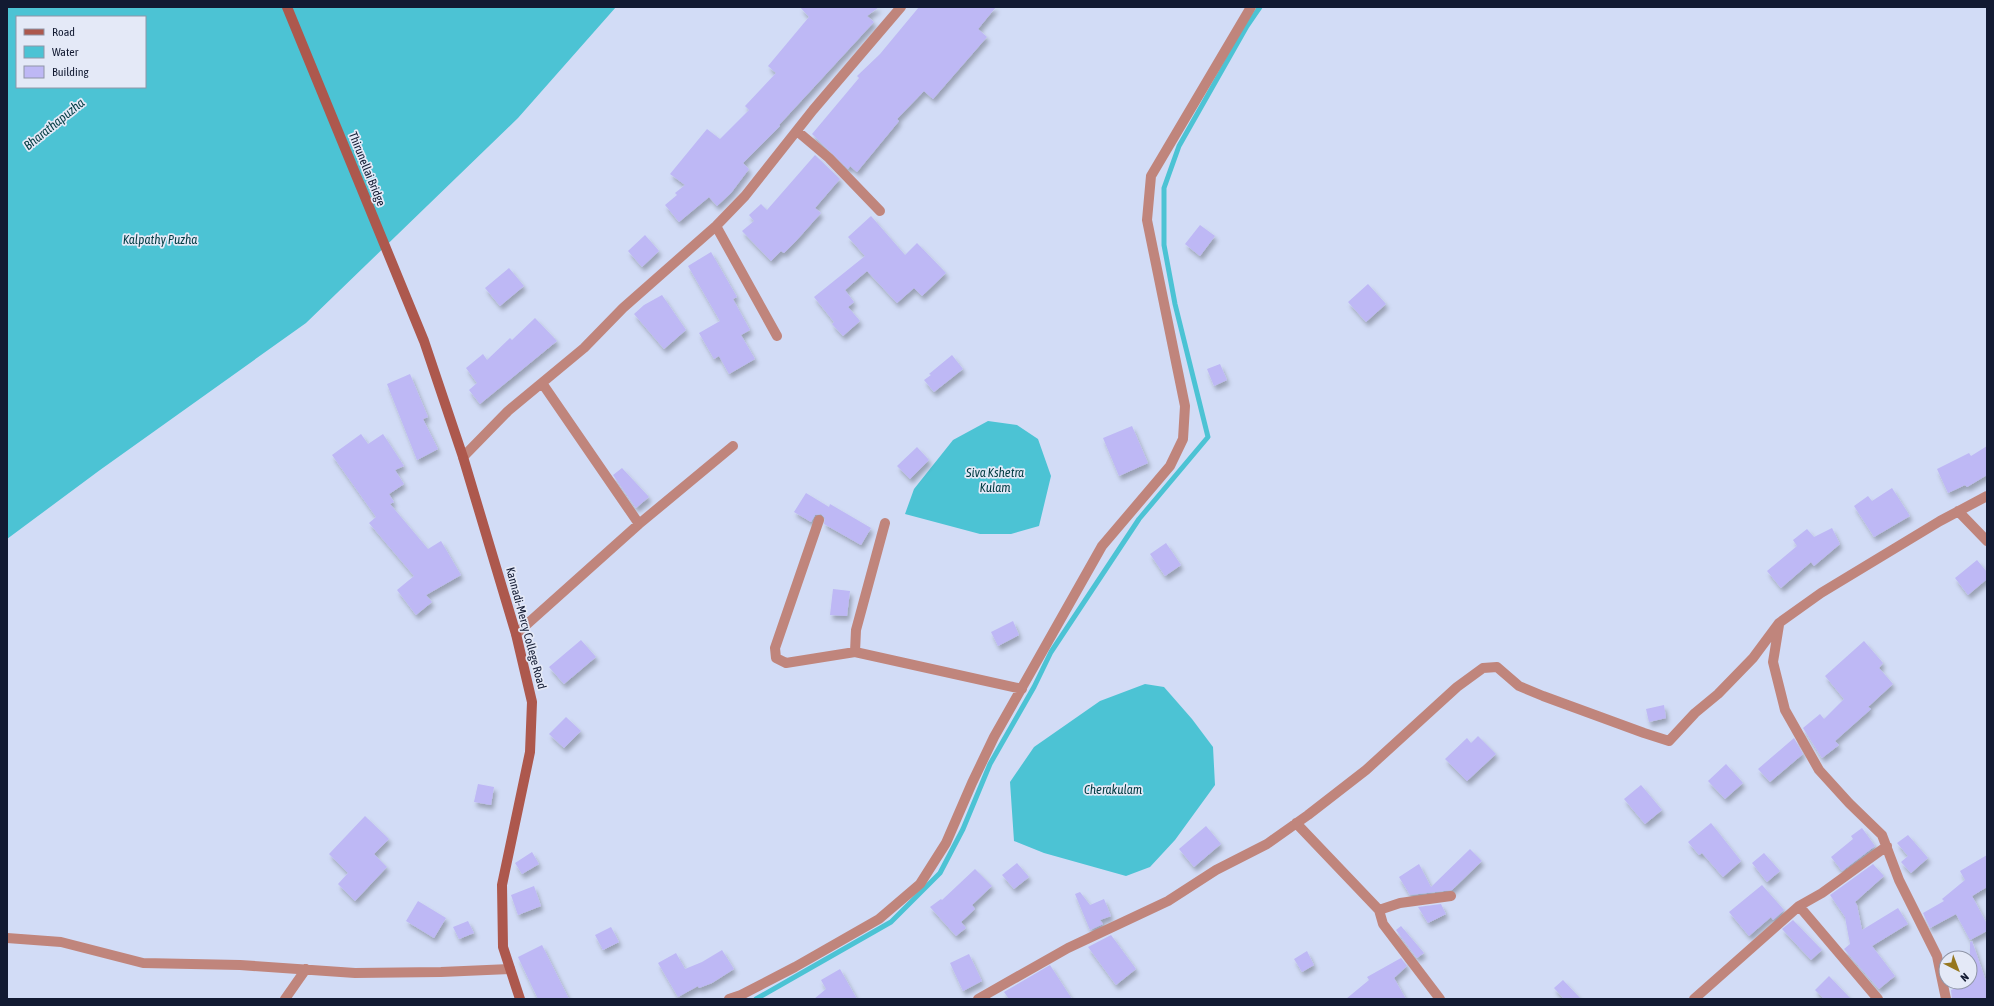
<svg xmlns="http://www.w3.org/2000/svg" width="1994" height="1006" viewBox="0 0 1994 1006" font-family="'Asap Condensed',sans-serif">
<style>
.water{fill:#4cc3d4;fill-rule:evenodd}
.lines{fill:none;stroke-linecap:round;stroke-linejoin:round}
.stream{stroke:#4cc3d4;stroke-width:5}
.building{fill:#beb8f5;filter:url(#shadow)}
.minor{stroke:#c0857c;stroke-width:10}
.secondary{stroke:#ad584d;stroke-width:10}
.labels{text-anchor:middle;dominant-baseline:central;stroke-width:3.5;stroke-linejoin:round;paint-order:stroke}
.street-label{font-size:12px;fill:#121a32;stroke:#e4e9f7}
.water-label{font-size:13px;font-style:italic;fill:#033c43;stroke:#e4e9f7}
</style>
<defs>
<filter id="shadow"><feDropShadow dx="2.5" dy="4.5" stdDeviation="2" flood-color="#0004"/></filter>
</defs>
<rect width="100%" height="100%" fill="#d2dcf6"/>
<path class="water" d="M 7,7 L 616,7 L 518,118 L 306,323 L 100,470 L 7,539 ZM 17,17 L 145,17 L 145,87 L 17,87 Z
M 988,421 L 1017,425 L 1038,439 L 1051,476 L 1039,526 L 1011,534 L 980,534 L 905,514 L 914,489 L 953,440 Z
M 1145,684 L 1164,687 L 1192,719 L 1213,747 L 1215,785 L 1175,840 L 1150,867 L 1126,876 L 1044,853 L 1014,841 L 1010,782 L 1034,747 L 1100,701 Z"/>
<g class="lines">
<path class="stream" d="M 756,999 L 891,922 L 940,873 L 963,829 L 990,764 L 1034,687 L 1051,652 L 1139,519 L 1208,437 L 1175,304 L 1164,245 L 1164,188 L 1179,146 L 1247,26 L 1260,7"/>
</g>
<path class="building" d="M 800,7 L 879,7 L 867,16 L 874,22 L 779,125 L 780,126 L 743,163 L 749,169 L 731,193 L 717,206 L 709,197 L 679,222 L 665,205 L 677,195 L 675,193 L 685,185 L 670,174 L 707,129 L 720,139 L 749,110 L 745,106 L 776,73 L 768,66 L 809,17 Z
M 919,7 L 996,7 L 978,29 L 987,37 L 933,99 L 924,91 L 897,119 L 899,121 L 857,172 L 850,166 L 848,169 L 812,134 L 859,78 L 857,76 L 880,54 Z
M 815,155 L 840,179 L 815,208 L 821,213 L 796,241 L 784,253 L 781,251 L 771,261 L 742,231 L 754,221 L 749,215 L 761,204 L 767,210 Z
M 871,216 L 905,255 L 917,243 L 946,273 L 922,296 L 914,288 L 897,303 L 867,271 L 845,290 L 854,302 L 848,307 L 860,321 L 843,336 L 832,324 L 834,322 L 814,297 L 865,256 L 848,237 Z
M 1200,225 L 1215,236 L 1200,256 L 1185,244 Z
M 645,235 L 659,251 L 642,267 L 628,251 Z
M 711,252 L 737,297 L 733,299 L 750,330 L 741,335 L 755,359 L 729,374 L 719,356 L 714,359 L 699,333 L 720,321 L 688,266 Z
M 509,268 L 524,286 L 500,306 L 485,288 Z
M 1368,284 L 1386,304 L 1366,322 L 1348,302 Z
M 662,295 L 686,330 L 664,349 L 634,314 L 644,305 Z
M 535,318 L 557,341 L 480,404 L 469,390 L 477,383 L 466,368 L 483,354 L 487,360 L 510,338 L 512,340 Z
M 952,355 L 963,369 L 934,392 L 924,380 L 931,375 L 929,374 Z
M 1220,364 L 1227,380 L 1214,386 L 1207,369 Z
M 410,374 L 428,417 L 423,419 L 438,449 L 417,460 L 387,384 Z
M 1132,426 L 1148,463 L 1119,476 L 1103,438 Z
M 361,434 L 368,444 L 383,434 L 404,466 L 395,470 L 404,484 L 389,494 L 394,502 L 390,504 L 428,549 L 441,541 L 461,575 L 426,595 L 432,602 L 416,615 L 397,590 L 414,576 L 369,523 L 376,517 L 332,455 Z
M 1987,446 L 1987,475 L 1967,487 L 1965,485 L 1948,493 L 1937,469 L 1969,453 L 1971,456 Z
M 917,447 L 929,460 L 910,479 L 897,466 Z
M 622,468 L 649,497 L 636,508 L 613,475 Z
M 1892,488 L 1910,516 L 1874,537 L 1854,506 L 1868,496 L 1872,501 Z
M 806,493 L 829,507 L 830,504 L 871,528 L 861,545 L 824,524 L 825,518 L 821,514 L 815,515 L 811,522 L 794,512 Z
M 1832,528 L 1840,544 L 1814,566 L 1811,562 L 1781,588 L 1767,571 L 1797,546 L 1793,540 L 1807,529 L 1814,537 Z
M 1166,543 L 1181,565 L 1165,576 L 1150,554 Z
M 1977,560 L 1987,572 L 1987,579 L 1968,595 L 1955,578 Z
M 833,589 L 850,591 L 847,616 L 830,615 Z
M 1013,621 L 1019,635 L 998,646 L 991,632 Z
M 581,640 L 596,657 L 564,684 L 549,667 Z
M 1864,641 L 1883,663 L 1879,668 L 1893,684 L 1868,707 L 1871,709 L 1835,741 L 1839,745 L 1822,758 L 1803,728 L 1820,714 L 1824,719 L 1844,699 L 1825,676 Z
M 1664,705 L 1666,718 L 1649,722 L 1646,709 Z
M 566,717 L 581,731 L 564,748 L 549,734 Z
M 1478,736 L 1496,754 L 1467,781 L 1445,759 L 1467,738 L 1471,743 Z
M 1794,738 L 1803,754 L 1770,782 L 1758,769 Z
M 1726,764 L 1743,783 L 1725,799 L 1708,781 Z
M 478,784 L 494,787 L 491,805 L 474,802 Z
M 1641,785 L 1662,810 L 1645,824 L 1624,799 Z
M 365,816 L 389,839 L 374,854 L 387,867 L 355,901 L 338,884 L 348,873 L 329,854 Z
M 1711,823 L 1741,861 L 1723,877 L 1702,853 L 1699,855 L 1688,842 Z
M 1206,826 L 1221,844 L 1194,867 L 1179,849 Z
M 1862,828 L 1875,846 L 1842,871 L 1831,857 L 1853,839 L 1851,836 Z
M 1908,835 L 1928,858 L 1911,873 L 1901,862 L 1908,856 L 1897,843 Z
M 1470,849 L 1482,861 L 1452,890 L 1410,895 L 1399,877 L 1419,864 L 1431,887 Z
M 532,852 L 539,864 L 522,874 L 515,863 Z
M 1764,853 L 1780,871 L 1767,882 L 1752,863 Z
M 1987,855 L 1987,887 L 1972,896 L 1987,924 L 1987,931 L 1970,940 L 1956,914 L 1930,928 L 1923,913 L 1944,901 L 1942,899 L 1965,880 L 1960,871 Z
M 1017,863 L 1029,877 L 1014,889 L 1002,875 Z
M 1873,864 L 1884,876 L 1855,902 L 1857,905 L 1862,930 L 1898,908 L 1908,924 L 1872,946 L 1895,976 L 1879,989 L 1844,949 L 1850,944 L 1845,917 L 1830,895 Z
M 975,869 L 992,886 L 972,905 L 975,909 L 961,922 L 966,928 L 956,936 L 930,907 L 941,899 L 942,900 Z
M 1762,885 L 1784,910 L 1773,920 L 1771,917 L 1749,936 L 1729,912 Z
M 534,886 L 541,906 L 518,915 L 511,895 Z
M 1080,892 L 1090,905 L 1104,899 L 1111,916 L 1100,920 L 1103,924 L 1090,930 L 1075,894 Z
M 418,901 L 446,918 L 434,938 L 406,921 Z
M 1441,904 L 1446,914 L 1428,923 L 1418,907 Z
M 1793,920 L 1822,950 L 1811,960 L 1782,929 Z
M 468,921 L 474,933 L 459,939 L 453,927 Z
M 1401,926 L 1424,953 L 1417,958 L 1396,930 Z
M 611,927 L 619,942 L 603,950 L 595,935 Z
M 1111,935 L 1136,969 L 1116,985 L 1088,947 Z
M 1972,941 L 1987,984 L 1987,999 L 1952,999 L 1951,990 L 1970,982 L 1970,942 Z
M 542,945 L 569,999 L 538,999 L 518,957 Z
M 722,950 L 734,969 L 712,983 L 699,988 L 698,986 L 678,997 L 658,963 L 676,953 L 685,969 L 702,962 Z
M 1307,951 L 1314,965 L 1302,972 L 1294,959 Z
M 969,954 L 982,981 L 963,991 L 950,963 Z
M 1401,958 L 1407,966 L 1394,978 L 1406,999 L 1346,999 L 1369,980 L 1367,977 Z
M 1050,965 L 1072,999 L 1009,999 L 1004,992 Z
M 840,969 L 857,999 L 814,999 L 826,989 L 821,980 Z
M 1829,976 L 1851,999 L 1824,999 L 1815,990 Z
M 1563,980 L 1581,999 L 1564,999 L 1554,988 Z"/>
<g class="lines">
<path class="minor" d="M 797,131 L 829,158 L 880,211
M 716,226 L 777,336
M 542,383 L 639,524
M 463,457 L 508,411 L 584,348 L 623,308 L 716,226 L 745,196 L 813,110 L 901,7
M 1958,511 L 1987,541
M 819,520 L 775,648 L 776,658 L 786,663 L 855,652
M 885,523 L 856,630 L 855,652 L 1022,689
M 1779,625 L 1773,662 L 1785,710 L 1819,770 L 1849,803 L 1882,835 L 1899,880 L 1937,956 L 1946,999
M 516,634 L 639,524 L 733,446
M 1296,823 L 1379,910 L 1383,924 L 1440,999
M 1799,906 L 1878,999
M 1379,910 L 1400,903 L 1451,896
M 7,938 L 61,942 L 143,963 L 240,965 L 355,973 L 441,972 L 510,969
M 285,999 L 306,969
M 729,999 L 741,995 L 795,967 L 879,919 L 920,884 L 946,843 L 972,783 L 994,737 L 1102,546 L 1170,466 L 1183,439 L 1185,406 L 1147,220 L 1151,176 L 1251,7
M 978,999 L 1068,948 L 1168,901 L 1216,870 L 1267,844 L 1308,815 L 1366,770 L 1457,687 L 1483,668 L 1497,667 L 1519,686 L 1543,696 L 1644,733 L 1669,741 L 1695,713 L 1718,694 L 1753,658 L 1779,623 L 1821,593 L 1940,521 L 1987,496
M 1694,999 L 1799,906 L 1822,893 L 1887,846"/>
<path class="secondary" d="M 287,7 L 424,341 L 463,457 L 516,634 L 532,702 L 530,752 L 502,885 L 503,947 L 520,999"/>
</g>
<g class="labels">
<g class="street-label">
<text transform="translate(367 169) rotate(68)">Thirunellai Bridge</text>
<text transform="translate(526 628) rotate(75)">Kannadi-Mercy College Road</text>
</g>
<g class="water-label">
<text transform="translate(54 124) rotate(-39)">Bharathapuzha</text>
<text x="160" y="239">Kalpathy Puzha</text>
<text x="995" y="472">Siva Kshetra<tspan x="995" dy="15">Kulam</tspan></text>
<text x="1113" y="789">Cherakulam</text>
</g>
</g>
<rect width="1994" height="1006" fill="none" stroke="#121a32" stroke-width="16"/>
<rect x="16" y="16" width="130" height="72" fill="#e4e9f7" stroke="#9096a8"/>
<rect x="24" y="29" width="20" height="6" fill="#ad584d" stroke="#9096a8"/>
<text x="52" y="36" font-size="12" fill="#121a32">Road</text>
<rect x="24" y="46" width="20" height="12" fill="#4cc3d4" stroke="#9096a8"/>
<text x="52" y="56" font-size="12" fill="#121a32">Water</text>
<rect x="24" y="66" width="20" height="12" fill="#beb8f5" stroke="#9096a8"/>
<text x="52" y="76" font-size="12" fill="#121a32">Building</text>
<g transform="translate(1958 970) rotate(138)"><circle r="19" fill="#e4e9f7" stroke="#9096a8"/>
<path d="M0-3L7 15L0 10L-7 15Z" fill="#96771f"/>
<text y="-6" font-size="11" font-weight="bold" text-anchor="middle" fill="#121a32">N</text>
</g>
</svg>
